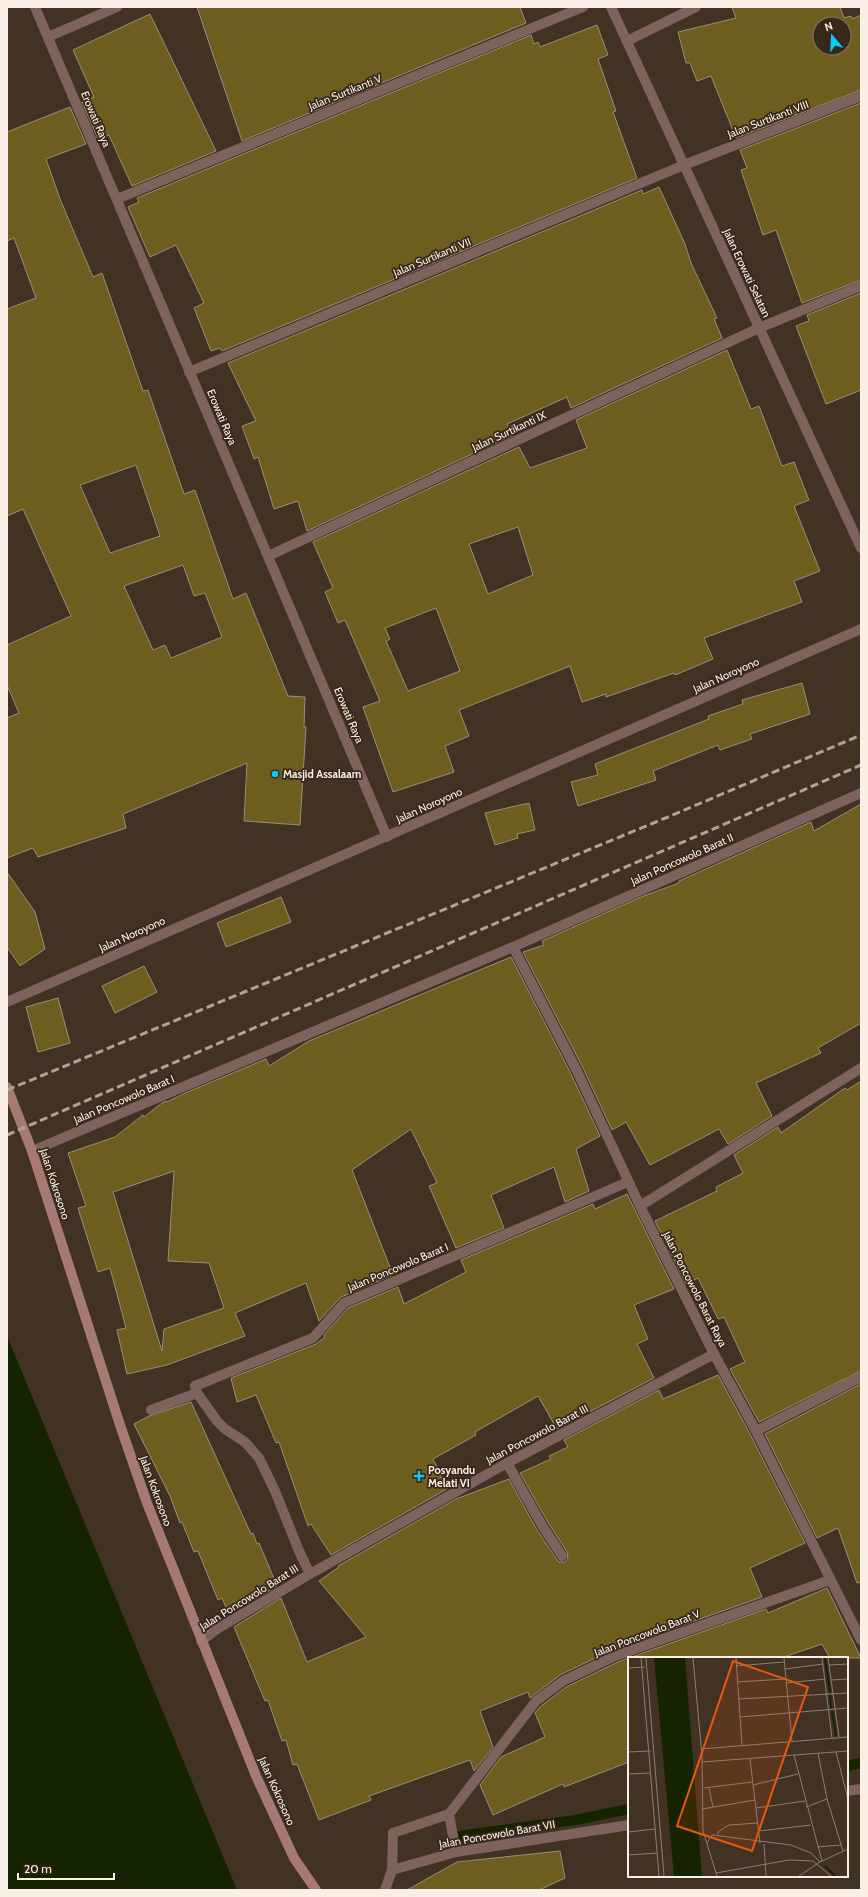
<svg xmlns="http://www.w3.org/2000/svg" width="868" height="1897" viewBox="0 0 868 1897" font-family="Cabin,sans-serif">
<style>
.water{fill:#162300}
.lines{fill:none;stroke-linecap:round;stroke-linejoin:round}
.stream{stroke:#162300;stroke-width:10}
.building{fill:#6d5d1e;stroke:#96907a;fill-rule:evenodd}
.street{stroke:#7e625d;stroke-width:10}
.secondary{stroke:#a67a72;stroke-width:10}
.rail{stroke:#afa297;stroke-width:3;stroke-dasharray:8 4;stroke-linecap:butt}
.poi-dot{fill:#08cbf9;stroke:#37281a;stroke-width:1.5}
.labels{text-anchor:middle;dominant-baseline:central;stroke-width:3.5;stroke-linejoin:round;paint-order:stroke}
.street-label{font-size:11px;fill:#faefe6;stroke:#37281a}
.poi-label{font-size:11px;font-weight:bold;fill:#faefe6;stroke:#37281a;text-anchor:start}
.inset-river{fill:none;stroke:#162300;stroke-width:2}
.inset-road{fill:none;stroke:#8c7e72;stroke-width:1}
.view{fill:#e8590c;fill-opacity:0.15;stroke:#e8590c;stroke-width:2}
.inset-edge{fill:none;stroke:#faefe6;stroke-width:2}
</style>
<rect width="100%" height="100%" fill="#423224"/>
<path class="water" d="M 7,1336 L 237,1890 L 7,1890 Z"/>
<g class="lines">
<path class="stream" d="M 847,1766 L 861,1763
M 458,1836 L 575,1820 L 629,1809"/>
</g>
<path class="building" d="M 197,7 L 520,7 L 526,23 L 242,141 Z
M 732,7 L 840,7 L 844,18 L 851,16 L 852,19 L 861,15 L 861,90 L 736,138 L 711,76 L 697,81 L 690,63 L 686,63 L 678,32 L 736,18 ZM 820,24 L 844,24 L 844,48 L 820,48 Z
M 150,14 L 216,151 L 132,186 L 109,135 L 98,139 L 82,102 L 94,97 L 73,50 Z
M 597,25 L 608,55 L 598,59 L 616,111 L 613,112 L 637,178 L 222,351 L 220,348 L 211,351 L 194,308 L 204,303 L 176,245 L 150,257 L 128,207 L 139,202 L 137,198 L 531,35 L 534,44 L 538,42 L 540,47 Z
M 861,103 L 861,280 L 802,303 L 776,230 L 763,235 L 741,170 L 747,168 L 740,150 Z
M 70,107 L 86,144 L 46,159 L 60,199 L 93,277 L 102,273 L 143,391 L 148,390 L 184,494 L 195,490 L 233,599 L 246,593 L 288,696 L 305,697 L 304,727 L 306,727 L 300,825 L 244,821 L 247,763 L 123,814 L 126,828 L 38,857 L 33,848 L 7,858 L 7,718 L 19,713 L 7,685 L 7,645 L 71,616 L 23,509 L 7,516 L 7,309 L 36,298 L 14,238 L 7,241 L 7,132 ZM 136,465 L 160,536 L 110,553 L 80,485 ZM 183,565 L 194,596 L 205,593 L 222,637 L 171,658 L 165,645 L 153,650 L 124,586 Z
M 659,187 L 685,244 L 691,263 L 717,318 L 714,319 L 722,338 L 571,408 L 567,397 L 507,424 L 513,435 L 307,531 L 298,501 L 274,509 L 258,457 L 254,459 L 242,426 L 256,421 L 228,363 L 642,190 L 643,194 Z
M 861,293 L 861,390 L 826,404 L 796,326 L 809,321 L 807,315 Z
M 727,350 L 751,409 L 759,406 L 782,466 L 794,462 L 809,500 L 794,506 L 820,571 L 794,581 L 802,602 L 704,638 L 713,659 L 675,675 L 674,673 L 606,697 L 606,694 L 582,702 L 570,666 L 459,710 L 469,736 L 445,746 L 454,772 L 393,792 L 363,707 L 380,701 L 345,620 L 338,623 L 325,592 L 333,588 L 313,542 L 519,447 L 530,468 L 587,448 L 576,420 ZM 518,527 L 533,575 L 488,594 L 469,544 ZM 436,608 L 460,671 L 408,691 L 386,641 L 390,639 L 385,628 Z
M 802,683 L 810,714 L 750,734 L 752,739 L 720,750 L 718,745 L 653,771 L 656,780 L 578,806 L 571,782 L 598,775 L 595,764 L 709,719 L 708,716 L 743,704 L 742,700 Z
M 529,803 L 535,830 L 517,834 L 518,838 L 495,845 L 485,813 Z
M 861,804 L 861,1023 L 818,1048 L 821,1053 L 756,1083 L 772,1116 L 728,1144 L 719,1129 L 650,1165 L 626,1122 L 612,1130 L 583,1068 L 523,952 L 544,945 L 542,941 L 641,897 L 679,883 L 679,881 L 811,822 L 814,831 Z
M 7,872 L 35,912 L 45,949 L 20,966 L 7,947 Z
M 281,897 L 291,922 L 226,947 L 217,923 Z
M 511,957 L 571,1074 L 600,1136 L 576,1149 L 589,1191 L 565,1202 L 554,1167 L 491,1195 L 504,1228 L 456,1248 L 429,1186 L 437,1183 L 411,1129 L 352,1170 L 393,1275 L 341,1297 L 319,1321 L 306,1283 L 235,1313 L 245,1336 L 167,1365 L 127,1374 L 117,1330 L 126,1328 L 110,1268 L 98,1272 L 78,1208 L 86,1206 L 68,1153 L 115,1137 L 143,1115 L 144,1117 L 162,1103 L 166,1101 L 167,1102 L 183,1094 L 266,1059 L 269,1066 L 309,1041 ZM 174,1171 L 168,1261 L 209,1263 L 224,1308 L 164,1329 L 162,1351 L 113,1192 Z
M 144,966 L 157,992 L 115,1013 L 102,986 Z
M 58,998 L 70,1043 L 38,1052 L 26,1007 Z
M 861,1081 L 861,1371 L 759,1422 L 730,1369 L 745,1362 L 724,1317 L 718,1319 L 698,1278 L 686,1284 L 655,1221 L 717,1191 L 716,1187 L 743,1173 L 734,1155 L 778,1127 L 781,1133 L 845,1088 L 847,1090 Z
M 627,1194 L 674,1289 L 634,1305 L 648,1339 L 637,1344 L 654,1378 L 557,1429 L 538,1396 L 475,1432 L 476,1435 L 433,1459 L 447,1489 L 331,1555 L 311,1524 L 308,1526 L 279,1442 L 276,1443 L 256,1395 L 237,1402 L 231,1378 L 316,1344 L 325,1337 L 324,1335 L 348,1308 L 398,1287 L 404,1304 L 466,1272 L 461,1260 L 593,1204 L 595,1209 Z
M 718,1375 L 750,1434 L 805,1543 L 750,1568 L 762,1597 L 612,1650 L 560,1675 L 530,1698 L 528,1692 L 480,1711 L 493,1747 L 474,1771 L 470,1760 L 369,1796 L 371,1800 L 319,1820 L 297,1764 L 293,1765 L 286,1740 L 282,1741 L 268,1700 L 265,1701 L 234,1627 L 281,1598 L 307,1662 L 366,1637 L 319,1581 L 339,1567 L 338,1566 L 456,1499 L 509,1479 L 537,1530 L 557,1560 L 559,1562 L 565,1562 L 568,1559 L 567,1552 L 549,1524 L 520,1473 L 551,1459 L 549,1456 L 568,1447 L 564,1440 L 659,1390 L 663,1399 Z
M 861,1384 L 861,1582 L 857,1583 L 838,1528 L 817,1538 L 765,1434 Z
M 191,1402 L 251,1534 L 253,1533 L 257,1544 L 259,1543 L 277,1586 L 229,1614 L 222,1598 L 218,1600 L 198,1551 L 194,1552 L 182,1522 L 180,1523 L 170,1496 L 134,1424 L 149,1416 Z
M 827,1588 L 861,1658 L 830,1658 L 822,1644 L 781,1658 L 629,1658 L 629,1762 L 564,1787 L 563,1784 L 493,1815 L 480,1785 L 501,1757 L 545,1737 L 535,1713 L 541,1706 L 566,1687 L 618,1662 L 766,1609 L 768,1613 Z
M 560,1851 L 565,1878 L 539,1890 L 407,1890 L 457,1862 Z"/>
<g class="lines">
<path class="street" d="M 35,7 L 387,837
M 611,7 L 861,548
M 48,37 L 117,7
M 627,41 L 696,7
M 117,199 L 583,7
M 189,372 L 684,165 L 861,96
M 268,556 L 759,328 L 861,286
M 513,947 L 577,1071 L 640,1206 L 714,1354 L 756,1431 L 861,1640
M 7,1002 L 861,629
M 32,1151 L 513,947 L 861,793
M 640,1206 L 861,1068
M 197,1393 L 217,1421 L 225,1429 L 245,1442 L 259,1458 L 275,1491 L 299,1551 L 310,1574
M 151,1410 L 197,1393 L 195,1386 L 313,1338 L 344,1303 L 628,1182
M 756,1431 L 861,1377
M 507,1463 L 543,1527 L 562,1556
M 201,1641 L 217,1629 L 310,1574 L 507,1463 L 714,1354
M 847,1791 L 861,1789
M 456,1852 L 449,1814 L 536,1701 L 563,1681 L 615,1656 L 830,1580
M 392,1870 L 393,1833 L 449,1814
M 385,1890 L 392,1870 L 456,1852 L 629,1825"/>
<path class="secondary" d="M 7,1087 L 32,1151 L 120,1425 L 147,1503 L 256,1776 L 294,1858 L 316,1890"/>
<path class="rail" d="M 7,1090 L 668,817 L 861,735
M 7,1135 L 861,765"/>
</g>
<g class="poi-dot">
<circle cx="275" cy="774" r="4"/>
<path d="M417 1470h4v4h4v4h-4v4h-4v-4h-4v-4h4z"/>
</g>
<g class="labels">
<g class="street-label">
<text transform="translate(345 92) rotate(-22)">Jalan Surtikanti V</text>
<text transform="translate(96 119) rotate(67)">Erowati Raya</text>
<text transform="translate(768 119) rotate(-21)">Jalan Surtikanti VIII</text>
<text transform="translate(432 257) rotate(-23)">Jalan Surtikanti VII</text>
<text transform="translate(747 273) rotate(65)">Jalan Erowati Selatan</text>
<text transform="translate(222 417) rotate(67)">Erowati Raya</text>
<text transform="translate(509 431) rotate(-25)">Jalan Surtikanti IX</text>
<text transform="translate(726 675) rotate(-24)">Jalan Noroyono</text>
<text transform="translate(349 715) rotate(67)">Erowati Raya</text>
<text transform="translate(429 805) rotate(-24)">Jalan Noroyono</text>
<text transform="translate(682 859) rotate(-24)">Jalan Poncowolo Barat II</text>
<text transform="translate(132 934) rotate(-24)">Jalan Noroyono</text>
<text transform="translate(124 1099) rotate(-23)">Jalan Poncowolo Barat I</text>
<text transform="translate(55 1184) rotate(72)">Jalan Kokrosono</text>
<text transform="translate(398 1267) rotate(-23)">Jalan Poncowolo Barat I</text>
<text transform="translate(695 1289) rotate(63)">Jalan Poncowolo Barat Raya</text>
<text transform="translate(537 1434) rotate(-28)">Jalan Poncowolo Barat III</text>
<text transform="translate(156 1491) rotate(70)">Jalan Kokrosono</text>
<text transform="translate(249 1597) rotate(-32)">Jalan Poncowolo Barat III</text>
<text transform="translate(647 1633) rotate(-21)">Jalan Poncowolo Barat V</text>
<text transform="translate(277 1791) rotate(66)">Jalan Kokrosono</text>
<text transform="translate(497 1834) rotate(-10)">Jalan Poncowolo Barat VII</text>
</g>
<g class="poi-label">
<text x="283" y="774">Masjid Assalaam</text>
<text x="428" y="1470">Posyandu<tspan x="428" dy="13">Melati VI</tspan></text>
</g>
</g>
<g transform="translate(628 1657)">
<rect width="220" height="220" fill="#423224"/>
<path d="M 26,1 L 57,1 L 74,219 L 46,219 Z" fill="#162300"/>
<path class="inset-river" d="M 197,1 L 202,35M 202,38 L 203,51M 204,54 L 208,79M 197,209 L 207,219"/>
<path class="inset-road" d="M 13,1 L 31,219M 18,1 L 36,219M 65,1 L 74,99 L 75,174 L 89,219M 108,1 L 114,88M 156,1 L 164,84M 194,1 L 204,81M 200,1 L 211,80M 201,8 L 220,7M 108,9 L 156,5M 0,11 L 17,10M 157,12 L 195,7M 203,23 L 220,22M 109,25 L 158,22M 158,26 L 197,22M 111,42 L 220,36M 112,60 L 220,51M 73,92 L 220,80M 0,95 L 23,94M 208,95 L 220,142M 190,96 L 199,142 L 215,194M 166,98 L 194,204M 122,102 L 132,186M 74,105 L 220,94M 0,117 L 23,116M 125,128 L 170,117M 76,131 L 124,125M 81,131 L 85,150M 178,150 L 199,142M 128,151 L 177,144M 74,152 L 127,143M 131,174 L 183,168M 0,175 L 27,172M 90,178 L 90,175 L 101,168 L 130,166M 79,186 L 84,178 L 163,188 L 183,196 L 192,205M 136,187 L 138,219M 189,190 L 213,188M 0,198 L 29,196M 88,216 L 161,203 L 185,204 L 203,219M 171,219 L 192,205 L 220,192"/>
<path class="view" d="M 105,4 L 180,30 L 124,194 L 49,169 Z"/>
<rect width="220" height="220" class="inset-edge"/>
</g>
<rect width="868" height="1897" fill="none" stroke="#faefe6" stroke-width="16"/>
<g transform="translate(832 36) rotate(341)"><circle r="19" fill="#37281a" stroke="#85786c"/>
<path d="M0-3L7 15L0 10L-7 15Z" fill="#08cbf9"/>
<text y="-6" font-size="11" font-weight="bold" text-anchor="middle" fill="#faefe6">N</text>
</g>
<path d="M18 1873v6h96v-6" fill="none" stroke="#faefe6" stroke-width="2"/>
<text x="24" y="1873" font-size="12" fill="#faefe6" stroke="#37281a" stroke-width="3" paint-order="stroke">20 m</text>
</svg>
